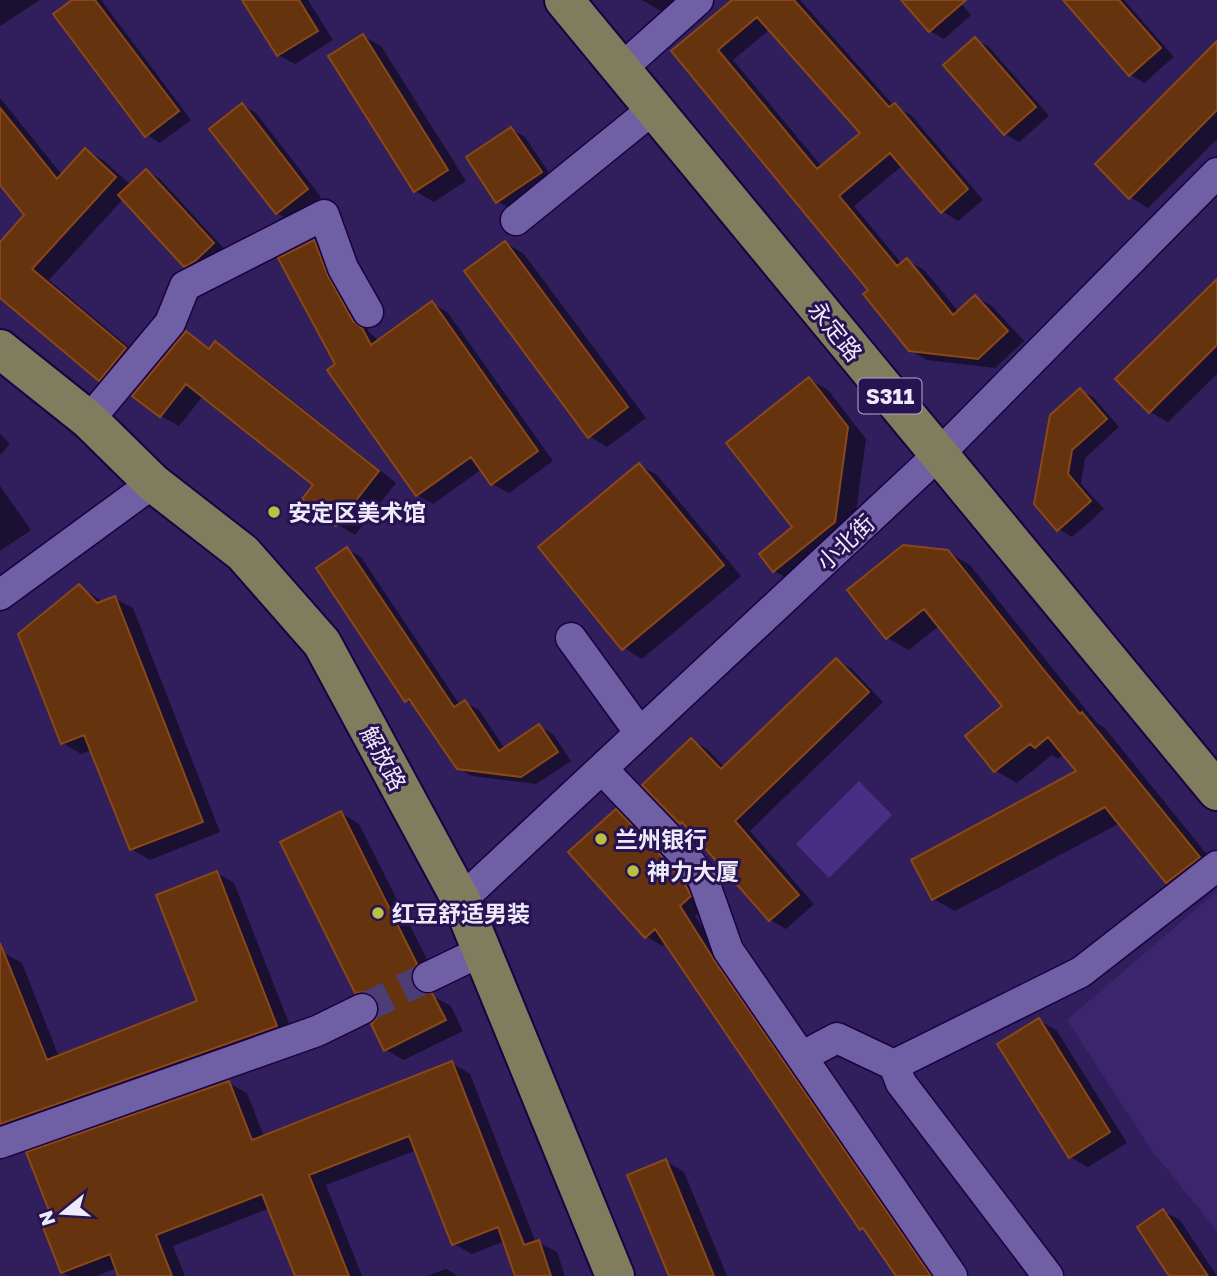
<svg xmlns="http://www.w3.org/2000/svg" width="1217" height="1276" viewBox="0 0 1217 1276" font-family="'Golos Text','Noto Sans SC',sans-serif">
<style>
.built{fill:#3b266d}
.green{fill:#492f84}
.shadow{fill:#0007;fill-rule:evenodd}
.building{fill:#65330e;stroke:#8a4817;stroke-width:2;fill-rule:evenodd}
.lines{fill:none;stroke-linecap:round;stroke-linejoin:round}
.minor-tunnel{stroke:#4d3d75;stroke-width:30;stroke-dasharray:30 15;stroke-linecap:butt}
.minor-casing{stroke:#1b0140;stroke-width:33}
.major-casing{stroke:#1b0140;stroke-width:42}
.minor{stroke:#6f60a6;stroke-width:30}
.major{stroke:#807d5f;stroke-width:38}
.poi-dot{fill:#b9c046;stroke:#281352;stroke-width:2.5}
.labels{text-anchor:middle;dominant-baseline:central;stroke-width:6;stroke-linejoin:round;paint-order:stroke}
.shield{fill:#281352;stroke:#b2aac8;stroke-width:2}
.shield-label{font-size:21px;font-weight:bold;fill:#edeafa}
.street-label{font-size:23px;fill:#edeafa;stroke:#281352}
.poi-label{font-size:23px;font-weight:bold;fill:#edeafa;stroke:#281352;text-anchor:start}
</style>
<rect width="100%" height="100%" fill="#311e5d"/>
<path class="built" d="M 1217,891 L 1217,1231 L 1153,1152 L 1067,1020 Z"/>
<path class="green" d="M 859,781 L 892,815 L 829,878 L 796,844 Z"/>
<path class="shadow" d="M 0,0 L 40,0 L 0,26 Z
M 74,0 L 101,0 L 191,120 L 160,143 L 147,135 Z
M 245,0 L 308,0 L 333,40 L 295,64 L 278,55 Z
M 642,0 L 674,0 L 661,11 Z
M 735,0 L 800,0 L 894,106 L 911,115 L 983,200 L 958,221 L 942,211 L 903,165 L 854,206 L 902,264 L 907,260 L 924,270 L 959,312 L 976,297 L 992,306 L 1024,341 L 995,368 L 927,360 L 910,350 L 871,290 L 673,51 ZM 770,29 L 862,133 L 822,167 L 733,60 Z
M 903,0 L 958,0 L 971,15 L 944,39 L 930,31 Z
M 1065,0 L 1124,0 L 1174,57 L 1144,83 L 1131,75 Z
M 363,36 L 381,46 L 466,181 L 434,202 L 415,191 Z
M 975,39 L 989,47 L 1049,116 L 1019,142 L 1005,134 L 945,65 Z
M 1217,43 L 1217,139 L 1148,208 L 1130,197 Z
M 0,98 L 63,176 L 86,150 L 103,160 L 131,185 L 147,171 L 160,179 L 227,252 L 199,274 L 185,265 L 124,198 L 49,280 L 143,359 L 117,390 L 100,380 L 0,296 L 0,240 L 3,242 L 27,215 L 0,182 Z
M 242,105 L 256,113 L 321,197 L 291,221 L 277,213 Z
M 511,129 L 525,137 L 554,180 L 511,209 L 497,201 Z
M 314,242 L 330,251 L 344,287 L 369,332 L 379,341 L 432,303 L 448,313 L 553,461 L 509,493 L 492,484 L 482,469 L 433,504 L 417,495 L 338,365 Z
M 506,243 L 524,254 L 646,418 L 607,447 L 589,436 Z
M 1217,281 L 1217,374 L 1168,422 L 1150,412 Z
M 186,333 L 211,349 L 215,343 L 234,354 L 396,483 L 355,535 L 337,524 L 315,485 L 203,396 L 179,426 L 161,416 Z
M 809,379 L 828,390 L 866,439 L 853,533 L 792,581 L 774,571 L 795,527 Z
M 1080,390 L 1094,398 L 1119,427 L 1085,458 L 1081,484 L 1104,509 L 1072,537 L 1059,529 Z
M 0,434 L 10,444 L 0,455 Z
M 639,465 L 657,475 L 741,576 L 642,659 L 624,648 Z
M 0,486 L 31,530 L 0,551 Z
M 347,549 L 361,557 L 460,705 L 465,702 L 479,710 L 505,749 L 539,726 L 553,734 L 571,761 L 536,784 L 472,776 L 458,768 L 416,706 L 407,701 Z
M 948,552 L 970,565 L 1065,684 L 1097,723 L 1104,727 L 1217,867 L 1189,894 L 1168,882 L 1120,823 L 955,911 L 933,899 L 1079,772 L 1064,754 L 1058,759 L 1052,755 L 1017,783 L 996,771 L 1004,706 L 940,625 L 909,650 L 887,638 Z
M 79,586 L 103,602 L 114,598 L 133,608 L 220,832 L 150,860 L 131,849 L 92,750 L 81,754 L 63,743 Z
M 837,660 L 852,669 L 883,702 L 750,831 L 814,904 L 786,929 L 770,920 L 691,829 L 681,823 L 691,740 L 707,749 L 725,768 Z
M 616,811 L 633,821 L 683,873 L 706,906 L 695,916 L 730,971 L 939,1276 L 898,1276 L 666,942 L 662,946 L 646,936 Z
M 341,813 L 359,824 L 435,975 L 429,986 L 430,995 L 451,1006 L 463,1031 L 404,1060 L 386,1050 L 378,1019 L 381,1011 L 379,1002 L 375,1003 L 357,992 Z
M 217,873 L 234,883 L 294,1036 L 16,1134 L 0,1125 L 0,955 L 4,953 L 22,963 L 59,1057 L 199,1002 Z
M 1039,1020 L 1057,1031 L 1127,1143 L 1088,1167 L 1070,1157 Z
M 452,1063 L 470,1074 L 536,1243 L 538,1242 L 557,1252 L 565,1276 L 517,1276 L 505,1241 L 472,1254 L 454,1244 L 417,1150 L 326,1185 L 362,1276 L 296,1276 L 270,1208 L 173,1246 L 185,1276 L 120,1276 L 117,1268 L 96,1276 L 70,1276 L 62,1272 L 54,1219 L 228,1083 L 247,1093 L 264,1137 ZM 455,1076 L 459,1076 L 529,1253 L 525,1254 Z
M 666,1161 L 684,1172 L 727,1276 L 670,1276 Z
M 1163,1211 L 1180,1220 L 1217,1276 L 1171,1276 Z
M 446,1269 L 458,1276 L 427,1276 Z"/>
<path class="building" d="M 72,0 L 95,0 L 179,111 L 145,137 L 53,14 Z
M 242,0 L 299,0 L 318,31 L 277,56 Z
M 732,0 L 794,0 L 889,107 L 895,103 L 968,189 L 941,213 L 890,153 L 839,196 L 897,266 L 907,258 L 953,315 L 975,295 L 1008,331 L 978,359 L 909,351 L 863,294 L 868,290 L 671,51 ZM 757,17 L 860,133 L 817,169 L 718,50 Z
M 901,0 L 966,0 L 929,32 Z
M 1063,0 L 1119,0 L 1161,48 L 1129,76 Z
M 363,34 L 448,170 L 414,192 L 328,56 Z
M 975,37 L 1036,107 L 1004,135 L 943,65 Z
M 1217,41 L 1217,110 L 1129,199 L 1095,164 Z
M 242,103 L 308,189 L 276,214 L 209,129 Z
M 0,108 L 57,179 L 85,148 L 116,177 L 32,269 L 126,348 L 99,381 L 0,298 L 0,242 L 24,215 L 0,185 Z
M 511,127 L 542,172 L 496,203 L 466,157 Z
M 146,169 L 214,243 L 195,261 L 184,267 L 118,195 Z
M 314,240 L 328,276 L 353,321 L 362,328 L 371,345 L 432,301 L 538,451 L 491,485 L 471,457 L 416,496 L 327,370 L 335,364 L 278,258 Z
M 505,241 L 628,407 L 588,438 L 464,271 Z
M 1217,279 L 1217,345 L 1149,413 L 1115,379 Z
M 186,331 L 209,349 L 215,341 L 379,471 L 336,526 L 302,499 L 313,485 L 186,384 L 160,417 L 132,396 Z
M 809,377 L 848,427 L 835,522 L 773,572 L 759,554 L 792,527 L 726,443 Z
M 1080,388 L 1107,419 L 1072,450 L 1068,474 L 1091,501 L 1057,531 L 1034,504 L 1050,415 Z
M 639,463 L 724,565 L 622,650 L 538,547 Z
M 903,545 L 948,550 L 1043,669 L 1080,714 L 1082,712 L 1200,857 L 1166,883 L 1105,807 L 932,900 L 911,860 L 1076,771 L 1048,737 L 1035,748 L 1030,744 L 994,772 L 965,736 L 1002,706 L 924,609 L 886,639 L 847,590 Z
M 347,547 L 454,707 L 465,700 L 499,751 L 539,724 L 558,752 L 521,777 L 457,769 L 409,699 L 405,702 L 316,568 Z
M 79,584 L 97,603 L 115,596 L 203,822 L 130,850 L 84,735 L 61,744 L 18,634 Z
M 836,658 L 869,692 L 735,821 L 799,895 L 769,921 L 682,822 L 680,824 L 642,785 L 691,738 L 721,769 Z
M 616,809 L 667,862 L 687,888 L 691,896 L 680,906 L 714,960 L 931,1276 L 896,1276 L 863,1228 L 860,1230 L 655,929 L 645,938 L 568,852 Z
M 341,811 L 417,964 L 411,975 L 413,985 L 419,992 L 432,993 L 446,1020 L 384,1051 L 371,1024 L 377,1018 L 379,1011 L 377,1001 L 371,994 L 364,992 L 355,993 L 280,842 Z
M 217,871 L 277,1026 L 0,1124 L 0,943 L 47,1060 L 197,1001 L 156,895 Z
M 1039,1018 L 1110,1132 L 1069,1158 L 997,1044 Z
M 452,1061 L 524,1245 L 539,1240 L 551,1276 L 515,1276 L 498,1227 L 452,1245 L 409,1136 L 309,1175 L 349,1276 L 295,1276 L 262,1194 L 156,1235 L 172,1276 L 118,1276 L 110,1254 L 61,1273 L 41,1222 L 52,1218 L 26,1152 L 229,1081 L 252,1140 Z
M 666,1159 L 714,1276 L 669,1276 L 627,1175 Z
M 1163,1209 L 1208,1276 L 1169,1276 L 1137,1227 Z"/>
<g class="lines">
<path class="minor-tunnel" d="M 362,1009 L 428,977"/>
<defs>
<path id="minor" d="M 621,69 L 698,0
M 516,220 L 653,109
M 89,420 L 170,323 L 185,286 L 324,215 L 343,268 L 368,312
M 0,595 L 153,483
M 571,638 L 640,733
M 603,770 L 680,850 L 703,879 L 728,950 L 952,1276
M 461,900 L 938,455 L 1217,173
M 428,977 L 482,951
M 803,1056 L 837,1038 L 894,1065 L 1081,972 L 1217,866
M 894,1065 L 901,1083 L 1048,1276
M 0,1143 L 317,1031 L 362,1009"/>
<path id="major" d="M 564,0 L 1217,791
M 0,349 L 89,420 L 153,483 L 243,553 L 322,643 L 461,900 L 615,1276"/>
</defs>
<use href="#minor" class="minor-casing"/>
<use href="#major" class="major-casing"/>
<use href="#minor" class="minor"/>
<use href="#major" class="major"/>
</g>
<g class="poi-dot">
<circle cx="274" cy="512" r="7"/>
<circle cx="601" cy="839" r="7"/>
<circle cx="633" cy="871" r="7"/>
<circle cx="378" cy="913" r="7"/>
</g>
<g class="labels">
<rect class="shield" x="858.5" y="378.5" width="63" height="35" rx="5"/>
<g class="shield-label">
<text x="890" y="396">S311</text>
</g>
<g class="street-label">
<text transform="translate(836 331) rotate(51)">永定路</text>
<text transform="translate(845 542) rotate(-43)">小北街</text>
<text transform="translate(384 758) rotate(62)">解放路</text>
</g>
<g class="poi-label">
<text x="288" y="512">安定区美术馆</text>
<text x="615" y="839">兰州银行</text>
<text x="647" y="871">神力大厦</text>
<text x="392" y="913">红豆舒适男装</text>
</g>
</g>
<g transform="translate(63 1213) rotate(252)" stroke="#281352" stroke-width="5" paint-order="stroke">
<path d="M0-5L12 26L0 18L-12 26Z" fill="#edeafa"/>
<text y="-10" font-size="19" font-weight="bold" text-anchor="middle" fill="#edeafa">N</text>
</g>
</svg>
